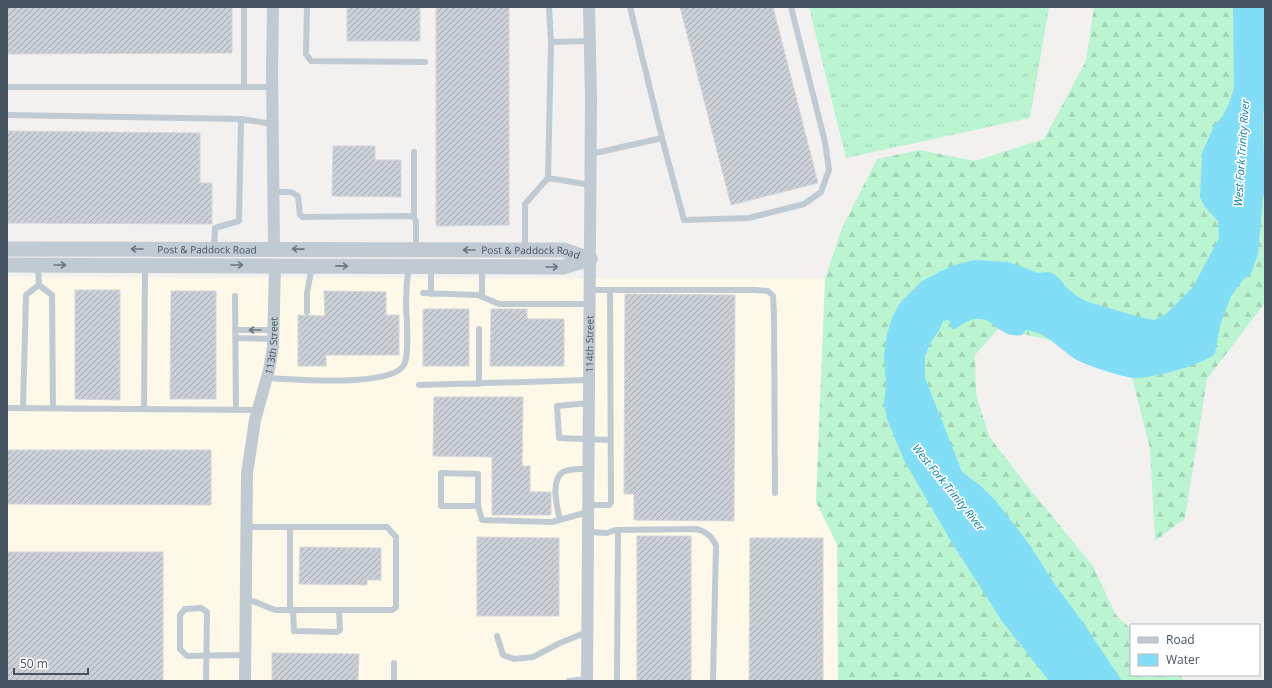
<svg xmlns="http://www.w3.org/2000/svg" width="1272" height="688" viewBox="0 0 1272 688" font-family="'Open Sans',sans-serif">
<style>
.commercial{fill:#fef8e8}
.grass{fill:url(#grass-tufts)}
.forest{fill:url(#forest-firs)}
.water{fill:#82def6}
.building{fill:url(#building-hatch);stroke:#d3d6dc}
.lines{fill:none;stroke-linecap:round;stroke-linejoin:round}
.service{stroke:#bfcad3;stroke-width:6}
.minor{stroke:#bfcad3;stroke-width:12}
.tertiary{stroke:#bfcad3;stroke-width:15}
.oneway{stroke:#6a7782}
.labels{text-anchor:middle;dominant-baseline:central;stroke-width:3.5;stroke-linejoin:round;paint-order:stroke}
.street-label{font-size:10px;fill:#455360;stroke:#fff}
.water-label{font-size:11px;font-style:italic;fill:#037e9f;stroke:#fff}
</style>
<defs>
<pattern id="grass-tufts" width="24" height="20" patternUnits="userSpaceOnUse"><rect width="24" height="20" fill="#baf4d0"/><path d="M3 7l-1-3M5 7V3M7 7l1-3M15 17l-1-3M17 17v-4M19 17l1-3" fill="none" stroke="#a1d3b5"/></pattern>
<pattern id="forest-firs" width="22" height="20" patternUnits="userSpaceOnUse"><rect width="22" height="20" fill="#baf4d0"/><path d="M5 1l3.5 6h-7zM16 11l3.5 6h-7z" fill="#a1d3b5"/></pattern>
<pattern id="building-hatch" width="6" height="6" patternUnits="userSpaceOnUse"><rect width="6" height="6" fill="#cbcfd6"/><path d="M-1 1l2-2M0 6l6-6M5 7l2-2" fill="none" stroke="#a7abb1"/></pattern>
</defs>
<rect width="100%" height="100%" fill="#f3f0f0"/>
<path class="commercial" d="M 7,277 L 825,279 L 816,502 L 837,544 L 838,681 L 7,681 Z"/>
<path class="grass" d="M 809,7 L 1049,7 L 1030,118 L 846,158 Z"/>
<path class="forest" d="M 1094,7 L 1265,7 L 1265,303 L 1207,379 L 1185,518 L 1155,541 L 1150,449 L 1131,373 L 1065,344 L 999,328 L 975,355 L 976,394 L 989,436 L 1024,482 L 1093,566 L 1116,615 L 1131,629 L 1131,675 L 1181,675 L 1184,681 L 838,681 L 837,544 L 816,502 L 825,279 L 842,228 L 877,159 L 920,150 L 975,161 L 1044,139 L 1086,61 Z"/>
<path class="water" d="M 1233,7 L 1265,7 L 1265,104 L 1264,106 C 1262,135 1265,165 1265,194 L 1263,197 L 1258,254 L 1251,274 L 1244,279 L 1231,296 L 1220,325 L 1215,354 C 1202,365 1151,379 1134,378 C 1122,377 1092,367 1081,362 C 1067,356 1052,338 1038,333 C 1034,331 1030,331 1026,330 L 1022,335 C 999,339 994,316 975,319 C 968,320 961,325 955,329 L 952,329 L 949,320 L 943,321 L 940,329 L 931,342 L 925,356 L 925,378 L 962,472 L 981,486 L 996,501 L 1029,544 L 1053,582 L 1082,621 L 1122,681 L 1049,681 L 1002,621 L 952,543 L 905,462 L 887,419 L 884,404 L 886,385 L 884,355 L 887,334 L 892,318 L 899,304 L 922,281 L 951,266 L 974,260 L 1008,262 L 1039,273 L 1047,272 L 1054,274 L 1059,278 L 1065,286 L 1075,295 L 1088,302 L 1139,317 L 1154,320 L 1166,314 L 1193,287 L 1219,238 L 1218,221 L 1205,207 L 1200,197 L 1202,153 L 1215,124 L 1223,116 L 1230,101 L 1234,88 Z"/>
<path class="building" d="M 7,7 L 232,7 L 232,53 L 7,54 Z
M 347,7 L 420,7 L 420,41 L 347,41 Z
M 436,7 L 509,7 L 509,225 L 436,226 Z
M 680,7 L 773,7 L 818,183 L 731,205 Z
M 7,131 L 200,133 L 200,183 L 212,183 L 212,224 L 7,223 Z
M 333,146 L 375,146 L 375,160 L 401,160 L 401,197 L 332,196 Z
M 75,290 L 120,290 L 120,400 L 75,399 Z
M 171,291 L 216,291 L 216,399 L 170,399 Z
M 324,291 L 386,292 L 386,315 L 399,315 L 399,355 L 326,355 L 326,366 L 298,366 L 298,315 L 325,316 Z
M 625,294 L 735,295 L 734,521 L 634,520 L 634,494 L 624,494 Z
M 423,309 L 469,309 L 469,366 L 423,366 Z
M 491,309 L 527,309 L 527,319 L 564,319 L 564,366 L 490,366 Z
M 434,397 L 523,397 L 522,466 L 530,466 L 530,492 L 551,492 L 551,515 L 492,515 L 492,457 L 433,456 Z
M 7,450 L 211,450 L 211,505 L 7,504 Z
M 637,536 L 691,536 L 691,681 L 637,681 Z
M 477,537 L 559,538 L 559,616 L 477,616 Z
M 750,538 L 823,538 L 823,681 L 749,681 Z
M 300,547 L 381,548 L 381,580 L 367,580 L 367,585 L 299,584 Z
M 7,552 L 163,552 L 163,681 L 7,681 Z
M 272,653 L 359,654 L 358,681 L 272,681 Z"/>
<g class="lines">
<path class="service" d="M 307,7 L 306,54 L 311,61 L 425,62
M 549,7 L 551,42 L 590,41
M 551,42 L 548,178 L 591,185
M 7,87 L 272,87
M 244,87 L 244,7
M 7,115 L 241,119
M 662,138 L 684,220 L 749,218 L 804,204 L 821,192 L 829,170 L 825,142 L 791,7
M 414,152 L 414,217
M 591,154 L 662,138 L 630,7
M 274,192 L 291,192 L 298,196 L 300,215 L 303,217 L 406,216 L 414,217 L 416,222 L 416,249
M 214,249 L 215,228 L 239,221 L 241,119 L 273,124
M 525,249 L 525,204 L 548,178
M 38,265 L 39,285 L 52,295 L 53,408
M 482,267 L 482,297
M 590,290 L 755,290 L 768,291 L 773,296 L 774,315 L 775,493
M 423,293 L 478,295 L 499,304 L 590,304
M 431,294 L 431,267
M 235,296 L 236,409
M 307,312 L 307,293 L 312,266
M 479,329 L 479,384
M 235,330 L 274,330
M 236,338 L 273,339
M 267,378 C 293,379 390,388 404,365 C 410,354 406,315 406,301 C 406,289 407,278 409,267
M 419,385 L 589,380
M 589,403 L 557,406 L 559,438 L 610,440
M 7,408 L 258,410
M 23,408 L 26,295 L 39,285
M 144,409 L 145,266
M 588,505 L 609,505 L 611,502 L 610,290
M 478,506 L 441,506 L 441,473 L 478,474 L 478,506 L 482,520 L 552,522 L 588,512
M 560,520 C 557,507 550,480 563,472 C 571,468 580,469 588,469
M 588,532 L 607,533 L 615,530 L 697,529 C 707,532 711,536 716,545 L 713,681
M 245,598 L 275,610 L 392,610 L 396,607 L 396,537 L 387,527 L 247,527
M 290,610 L 290,527
M 293,610 L 294,631 L 337,632 L 340,630 L 339,610
M 497,636 L 503,655 L 514,659 L 533,657 L 560,643 L 587,632
M 394,663 L 394,681
M 206,681 L 207,612 L 201,608 L 185,609 L 180,615 L 180,649 L 187,656 L 245,655
M 569,681 L 587,679
M 617,681 L 618,530"/>
<g class="minor">
<path d="M 273,7 L 272,70 L 274,248"/>
<path id="s1" d="M 245,681 L 247,474 L 255,420 L 269,370 L 273,347 L 275,265"/>
<path id="s2" d="M 587,681 L 591,97 L 589,7"/>
</g>
<g class="tertiary">
<path id="s3" d="M 7,249 L 564,250 L 590,259"/>
<path d="M 7,265 L 563,267 L 590,259"/>
</g>
</g>
<defs><path id="oneway-shaft" d="M-6 0H5M1.5-3L5.5 0L1.5 3" fill="none" stroke-width="1.6" stroke-linecap="round" stroke-linejoin="round"/></defs>
<g class="oneway">
<use href="#oneway-shaft" transform="translate(137 249) rotate(180)"/>
<use href="#oneway-shaft" transform="translate(298 249) rotate(-179)"/>
<use href="#oneway-shaft" transform="translate(469 250) rotate(180)"/>
<use href="#oneway-shaft" transform="translate(60 265)"/>
<use href="#oneway-shaft" transform="translate(237 265)"/>
<use href="#oneway-shaft" transform="translate(342 266) rotate(1)"/>
<use href="#oneway-shaft" transform="translate(552 267)"/>
<use href="#oneway-shaft" transform="translate(255 330) rotate(180)"/>
</g>
<g class="labels">
<g class="street-label">
<text stroke="none"><textPath href="#s3" startOffset="200">Post &amp; Paddock Road</textPath></text>
<text stroke="none"><textPath href="#s3" startOffset="524">Post &amp; Paddock Road</textPath></text>
<text stroke="none"><textPath href="#s2" startOffset="337">114th Street</textPath></text>
<text stroke="none"><textPath href="#s1" startOffset="338">113th Street</textPath></text>
</g>
<g class="water-label">
<text transform="translate(1241 153) rotate(-86)">West Fork Trinity River</text>
<text transform="translate(949 487) rotate(51)">West Fork Trinity River</text>
</g>
</g>
<rect width="1272" height="688" fill="none" stroke="#455360" stroke-width="16"/>
<rect x="1130" y="624" width="130" height="52" fill="#ffffff" stroke="#b5babf"/>
<rect x="1138" y="637" width="20" height="6" fill="#bfcad3" stroke="#b5babf"/>
<text x="1166" y="644" font-size="12" fill="#455360">Road</text>
<rect x="1138" y="654" width="20" height="12" fill="#82def6" stroke="#b5babf"/>
<text x="1166" y="664" font-size="12" fill="#455360">Water</text>
<path d="M14 668v6h74v-6" fill="none" stroke="#455360" stroke-width="2"/>
<text x="20" y="668" font-size="12" fill="#455360" stroke="#ffffff" stroke-width="3" paint-order="stroke">50 m</text>
</svg>
